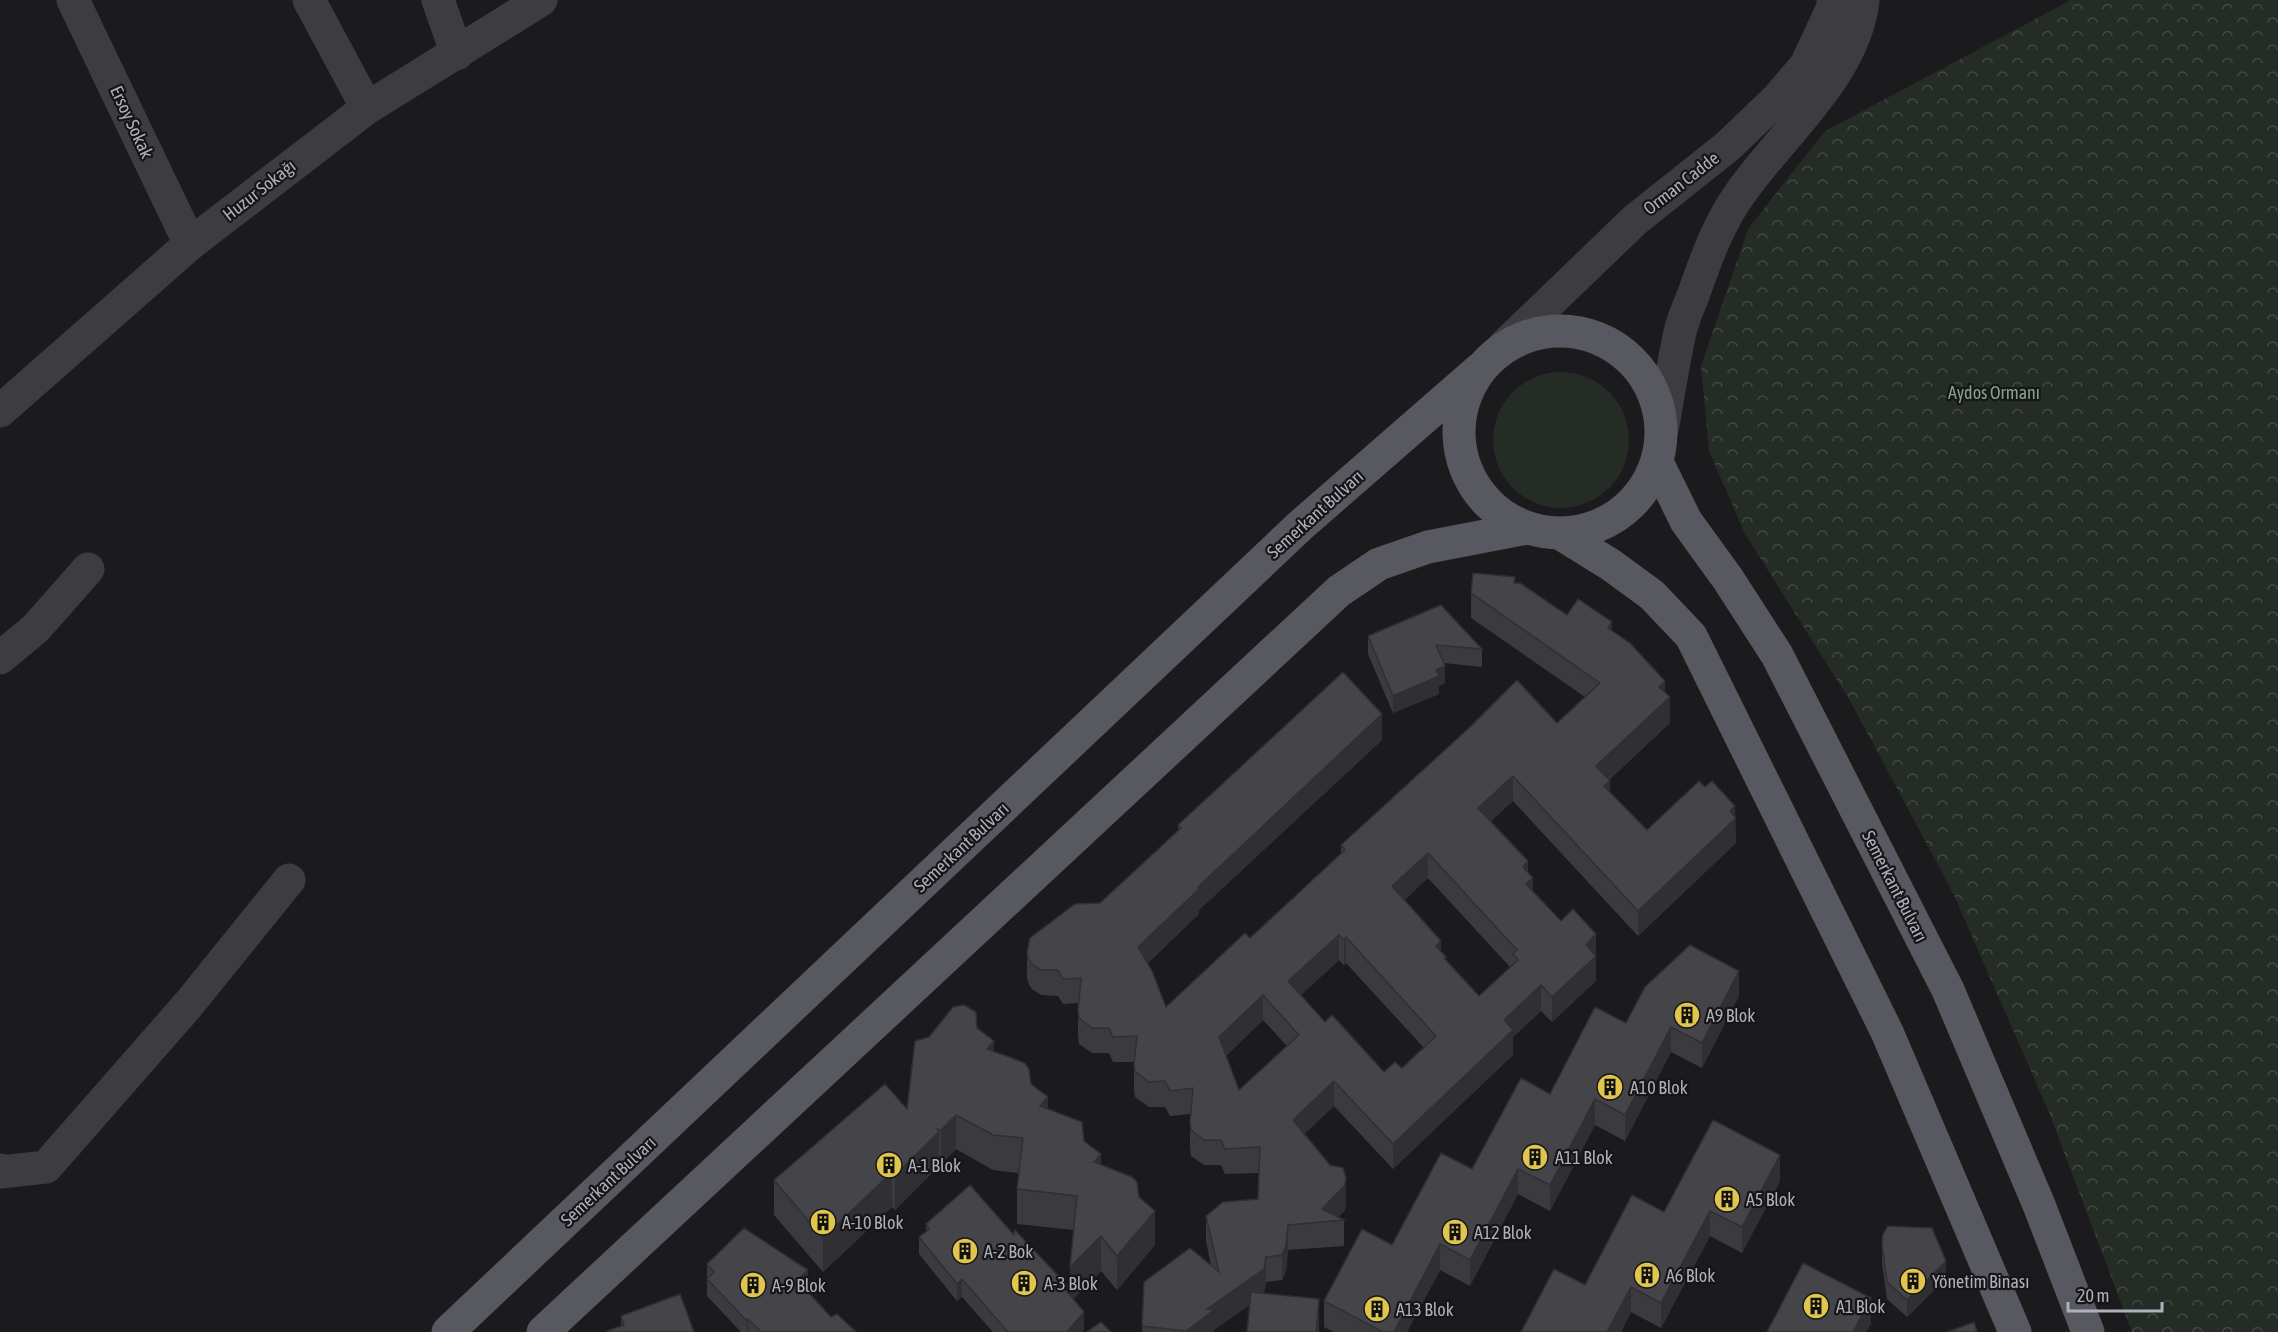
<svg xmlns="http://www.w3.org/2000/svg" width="2278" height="1332" viewBox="0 0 2278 1332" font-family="'Asap Condensed',sans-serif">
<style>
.grass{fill:#252c26}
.forest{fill:url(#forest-crowns)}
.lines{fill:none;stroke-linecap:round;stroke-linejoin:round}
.minor{stroke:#3c3c41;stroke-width:33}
.tertiary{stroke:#3c3c41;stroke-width:33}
.primary{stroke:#585860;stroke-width:33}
.wall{fill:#3b3b3f;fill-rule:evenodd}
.shaded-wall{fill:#303033}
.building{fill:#454549;stroke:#303033;stroke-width:1.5;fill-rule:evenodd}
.labels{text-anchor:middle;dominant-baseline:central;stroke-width:4.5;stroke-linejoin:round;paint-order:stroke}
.street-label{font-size:18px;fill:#aeb0ba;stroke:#161517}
.park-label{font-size:18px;fill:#87a38d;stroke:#161517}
.poi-label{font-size:18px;fill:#aeb0ba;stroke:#161517;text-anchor:start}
</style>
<defs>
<pattern id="forest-crowns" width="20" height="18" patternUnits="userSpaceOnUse" patternTransform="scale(1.5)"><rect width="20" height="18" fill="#252c26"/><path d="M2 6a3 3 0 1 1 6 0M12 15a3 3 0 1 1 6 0" fill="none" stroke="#424843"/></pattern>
</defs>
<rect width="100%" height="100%" fill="#1b1a1c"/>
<path class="grass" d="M1493 440a68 68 0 1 1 136 0a68 68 0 1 1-136 0Z"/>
<path class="forest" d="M 2071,0 L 2278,0 L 2278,1332 L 2132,1332 L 2048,1110 L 1953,893 L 1849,699 L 1745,534 L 1709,451 L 1701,366 L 1748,229 L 1825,131 Z"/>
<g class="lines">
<path class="minor" d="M 73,0 L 190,244
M 309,0 L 367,108
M 438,0 L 457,54
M 0,658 L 36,628 L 88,569
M 0,1170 L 1,1172 L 46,1167 L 188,1005 L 289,880"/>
<path class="tertiary" d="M 1503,347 L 1635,220 L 1728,146 L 1777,99 L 1806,65 L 1833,7 L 1833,0
M 0,411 L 190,244 L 367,108 L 541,0
M 1662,430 C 1668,398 1673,364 1680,332 C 1683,319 1689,306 1694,293 C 1704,265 1714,236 1730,209 C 1769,144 1855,80 1863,0"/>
<path class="primary" d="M1459 432a101 101 0 1 1 202 0a101 101 0 1 1-202 0Z
M 1657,462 L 1686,521 L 1728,579 L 1777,655 L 1948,990 L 2039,1205 L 2088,1332
M 1561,534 L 1611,565 L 1652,595 L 1691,636 L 1887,1032 L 2015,1332
M 448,1332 L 1301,525 L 1480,369
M 543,1332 L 1339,591 L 1379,564 L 1428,547 L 1527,528"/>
</g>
<path class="wall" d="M 1515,583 L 1567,615 L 1612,631 L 1665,693 L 1670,723 L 1609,780 L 1610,792 L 1647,830 L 1735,817 L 1736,843 L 1638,936 L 1513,801 L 1491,821 L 1528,873 L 1533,891 L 1596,960 L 1596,981 L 1552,1022 L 1541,1011 L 1513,1037 L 1513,1055 L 1393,1169 L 1334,1106 L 1304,1134 L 1346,1203 L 1345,1210 L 1338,1217 L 1344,1220 L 1344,1246 L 1288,1250 L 1286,1271 L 1282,1280 L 1266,1282 L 1264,1294 L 1319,1332 L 1250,1304 L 1214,1330 L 1214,1332 L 1142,1332 L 1144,1282 L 1211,1266 L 1206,1241 L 1206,1216 L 1258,1199 L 1259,1173 L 1225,1174 L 1221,1165 L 1204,1165 L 1191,1156 L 1190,1148 L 1190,1114 L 1170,1116 L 1165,1107 L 1149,1107 L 1135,1097 L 1134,1090 L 1134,1062 L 1113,1062 L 1109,1053 L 1092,1053 L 1079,1044 L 1078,1036 L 1078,1003 L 1063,1004 L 1058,996 L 1041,995 L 1033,990 L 1029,985 L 1027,978 L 1027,953 L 1100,903 L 1178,830 L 1178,825 L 1382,740 L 1199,910 L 1199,914 L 1148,963 L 1166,1007 L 1250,938 L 1341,853 L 1341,845 L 1557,723 L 1585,697 L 1471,618 L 1471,593 ZM 1428,878 L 1510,967 L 1479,996 L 1446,960 L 1404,900 ZM 1339,960 L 1344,965 L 1346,963 L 1424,1048 L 1402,1068 L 1384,1072 L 1325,1022 L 1301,995 ZM 1263,1020 L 1287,1046 L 1239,1090 L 1226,1056 Z
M 1368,636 L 1482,649 L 1482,667 L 1444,663 L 1445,683 L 1439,686 L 1439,694 L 1393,713 L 1368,654 Z
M 1739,996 L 1702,1068 L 1671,1052 L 1625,1141 L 1595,1125 L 1550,1211 L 1518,1194 L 1470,1286 L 1440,1270 L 1407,1332 L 1334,1332 L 1324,1327 L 1324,1301 L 1392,1245 L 1550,1094 L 1626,1023 Z
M 977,1028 L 994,1051 L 1031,1084 L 1048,1108 L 1084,1141 L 1101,1165 L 1139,1197 L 1155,1245 L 1117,1290 L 1101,1271 L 1073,1299 L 1084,1329 L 1082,1332 L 993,1332 L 962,1297 L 957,1301 L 919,1254 L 919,1237 L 926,1231 L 926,1224 L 1014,1235 L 1070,1295 L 1074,1230 L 1017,1224 L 1017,1189 L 1019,1173 L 993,1170 L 956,1149 L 941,1164 L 939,1164 L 939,1166 L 895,1210 L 892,1207 L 823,1272 L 774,1215 L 774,1180 L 907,1109 Z
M 1780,1181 L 1742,1253 L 1710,1236 L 1661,1328 L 1631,1312 L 1621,1332 L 1521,1332 L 1585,1285 L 1664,1212 Z
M 1882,1245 L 1946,1278 L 1907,1317 L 1887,1299 L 1882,1263 Z
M 707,1264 L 808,1287 L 805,1289 L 831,1317 L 856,1332 L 741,1332 L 707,1296 Z
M 621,1316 L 694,1332 L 621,1326 Z"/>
<path class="shaded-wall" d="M 1612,622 L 1612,648 L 1608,628 Z
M 1445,666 L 1445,683 L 1439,686 L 1439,694 L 1393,713 L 1393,696 L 1436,670 Z
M 1665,681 L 1665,702 L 1670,697 L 1670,723 L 1596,791 L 1596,766 L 1659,687 Z
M 1382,714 L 1382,740 L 1199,910 L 1199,914 L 1138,972 L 1138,947 L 1198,887 Z
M 1513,776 L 1513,801 L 1478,833 L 1478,808 Z
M 1610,781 L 1610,806 L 1604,786 Z
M 1735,806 L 1736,843 L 1638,936 L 1638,911 Z
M 1428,853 L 1428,878 L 1392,912 L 1392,886 Z
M 1528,861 L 1528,882 L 1533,878 L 1533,903 L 1526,909 L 1523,867 Z
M 1596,934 L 1596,981 L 1552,1022 L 1552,997 L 1586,945 Z
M 1339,935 L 1339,960 L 1288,1007 L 1288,981 Z
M 1346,937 L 1346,963 L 1344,965 L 1344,940 Z
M 1441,941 L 1441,966 L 1436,946 Z
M 1739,971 L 1739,996 L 1702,1068 L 1702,1043 Z
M 1541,985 L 1541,1011 L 1513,1037 L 1513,1055 L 1393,1169 L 1393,1144 L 1504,1020 Z
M 1263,995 L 1263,1020 L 1219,1062 L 1219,1037 Z
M 1671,1027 L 1671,1052 L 1625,1141 L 1625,1115 Z
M 994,1041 L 994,1075 L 987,1049 Z
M 1334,1081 L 1334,1106 L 1293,1145 L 1293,1120 Z
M 1048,1097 L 1048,1132 L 1040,1106 Z
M 1595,1099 L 1595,1125 L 1550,1211 L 1550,1185 Z
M 956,1115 L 956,1149 L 941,1164 L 941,1130 Z
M 939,1132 L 939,1166 L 895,1210 L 895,1175 Z
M 1101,1154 L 1101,1188 L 1094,1162 Z
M 1780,1155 L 1780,1181 L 1742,1253 L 1742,1227 Z
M 1518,1169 L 1518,1194 L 1470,1286 L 1470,1260 Z
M 892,1172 L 892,1207 L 823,1272 L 823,1238 Z
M 1346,1178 L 1346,1203 L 1345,1210 L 1334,1221 L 1322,1209 Z
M 1155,1211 L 1155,1245 L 1117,1290 L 1117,1256 Z
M 1710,1211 L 1710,1236 L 1661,1328 L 1661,1303 Z
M 1288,1225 L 1288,1250 L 1286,1271 L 1282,1280 L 1282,1255 Z
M 1101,1236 L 1101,1271 L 1070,1302 L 1070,1267 Z
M 1440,1244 L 1440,1270 L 1407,1332 L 1394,1332 Z
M 1266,1257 L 1266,1282 L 1264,1295 L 1214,1330 L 1214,1332 L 1186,1332 L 1186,1331 L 1207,1309 Z
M 1946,1261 L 1946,1278 L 1907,1317 L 1907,1300 Z
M 808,1270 L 808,1287 L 797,1297 L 797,1280 Z
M 962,1279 L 962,1297 L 957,1301 L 957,1284 Z
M 1631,1287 L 1631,1312 L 1621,1332 L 1607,1332 Z
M 1871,1298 L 1871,1324 L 1866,1332 L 1853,1332 Z
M 1319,1299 L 1319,1332 L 1316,1332 Z
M 1084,1312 L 1084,1329 L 1082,1332 L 1067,1332 Z
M 748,1319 L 748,1332 L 747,1332 L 747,1321 Z"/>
<path class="building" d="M 1473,573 L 1515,577 L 1514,583 L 1520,583 L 1567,615 L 1578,599 L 1612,622 L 1608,628 L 1630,643 L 1665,681 L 1659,687 L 1670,697 L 1596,766 L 1610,781 L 1604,786 L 1647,830 L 1699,781 L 1705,787 L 1712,781 L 1735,806 L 1730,811 L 1736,818 L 1638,911 L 1513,776 L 1478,808 L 1528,861 L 1523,867 L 1533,878 L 1526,884 L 1561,921 L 1573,909 L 1596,934 L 1586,945 L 1596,956 L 1552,997 L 1541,985 L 1504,1020 L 1513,1030 L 1393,1144 L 1334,1081 L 1293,1120 L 1330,1165 L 1343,1168 L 1346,1178 L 1345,1185 L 1322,1209 L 1344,1220 L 1288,1225 L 1286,1246 L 1282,1255 L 1266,1257 L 1264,1269 L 1207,1309 L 1214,1310 L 1186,1331 L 1142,1326 L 1144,1282 L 1190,1248 L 1219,1272 L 1206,1216 L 1223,1202 L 1258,1199 L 1260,1147 L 1225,1149 L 1221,1140 L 1204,1140 L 1191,1130 L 1190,1123 L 1193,1088 L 1170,1091 L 1165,1081 L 1149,1082 L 1141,1076 L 1135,1071 L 1134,1064 L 1137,1036 L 1113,1037 L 1109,1028 L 1092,1028 L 1079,1018 L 1078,1011 L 1081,978 L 1063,979 L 1058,970 L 1041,970 L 1033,965 L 1029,960 L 1027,953 L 1030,938 L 1075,904 L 1100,903 L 1181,828 L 1178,825 L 1343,672 L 1382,714 L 1198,887 L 1199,889 L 1138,947 L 1152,971 L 1166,1007 L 1245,933 L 1250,938 L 1345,850 L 1341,845 L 1469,728 L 1517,680 L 1557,723 L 1600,683 L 1471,593 ZM 1428,853 L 1517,950 L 1513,954 L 1518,960 L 1479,996 L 1444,958 L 1446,957 L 1436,946 L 1441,941 L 1392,886 ZM 1339,935 L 1344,940 L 1346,937 L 1436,1036 L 1402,1068 L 1395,1062 L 1384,1072 L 1332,1015 L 1325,1022 L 1288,981 ZM 1263,995 L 1299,1035 L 1239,1090 L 1219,1037 Z
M 1441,605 L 1482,649 L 1436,645 L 1445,666 L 1436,670 L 1439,676 L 1393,696 L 1368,636 Z
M 1690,945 L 1739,971 L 1702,1043 L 1671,1027 L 1625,1115 L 1595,1099 L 1550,1185 L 1518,1169 L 1470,1260 L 1440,1244 L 1394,1332 L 1383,1332 L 1324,1301 L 1362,1229 L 1392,1245 L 1441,1153 L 1472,1169 L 1521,1078 L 1550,1094 L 1595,1007 L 1626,1023 L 1645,987 Z
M 964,1005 L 976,1012 L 977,1028 L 994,1041 L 987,1049 L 1025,1063 L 1029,1069 L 1031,1084 L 1048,1097 L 1040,1106 L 1082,1122 L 1084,1141 L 1101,1154 L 1094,1162 L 1132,1177 L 1137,1182 L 1139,1197 L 1155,1211 L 1117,1256 L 1101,1236 L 1070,1267 L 1077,1196 L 1017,1189 L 1023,1138 L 993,1135 L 956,1115 L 941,1130 L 937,1129 L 939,1132 L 895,1175 L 892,1172 L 823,1238 L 774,1180 L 885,1084 L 907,1109 L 915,1041 L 929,1037 L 953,1007 Z
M 1713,1120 L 1780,1155 L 1742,1227 L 1710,1211 L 1661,1303 L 1631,1287 L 1607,1332 L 1521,1332 L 1554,1269 L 1585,1285 L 1632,1195 L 1664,1212 Z
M 970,1185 L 1014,1235 L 1015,1230 L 1068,1286 L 1065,1289 L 1084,1312 L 1067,1332 L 1008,1332 L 962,1279 L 957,1284 L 919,1237 L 929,1229 L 926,1224 Z
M 1888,1226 L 1932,1228 L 1946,1261 L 1907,1300 L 1887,1282 L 1882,1245 L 1883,1234 Z
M 744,1228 L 808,1270 L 797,1280 L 831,1317 L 837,1314 L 856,1332 L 761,1332 L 748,1319 L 747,1321 L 707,1279 L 714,1272 L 707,1264 Z
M 1803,1263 L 1871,1298 L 1853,1332 L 1767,1332 Z
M 1251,1292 L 1319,1299 L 1316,1332 L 1247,1332 Z
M 680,1294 L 694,1332 L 608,1332 L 607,1331 L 624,1325 L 621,1316 Z
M 1101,1322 L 1111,1332 L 1087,1332 Z
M 1974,1322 L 1977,1332 L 1948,1332 Z"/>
<defs>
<symbol id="building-disc" viewBox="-11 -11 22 22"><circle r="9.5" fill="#e1c64d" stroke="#161517"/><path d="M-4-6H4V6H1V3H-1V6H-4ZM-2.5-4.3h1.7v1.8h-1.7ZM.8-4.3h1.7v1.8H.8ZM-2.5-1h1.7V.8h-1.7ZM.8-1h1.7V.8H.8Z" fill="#111"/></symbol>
</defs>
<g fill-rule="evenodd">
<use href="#building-disc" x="1672" y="1000" width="30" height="30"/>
<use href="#building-disc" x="1595" y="1072" width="30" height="30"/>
<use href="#building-disc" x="1520" y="1142" width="30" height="30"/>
<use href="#building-disc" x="874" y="1150" width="30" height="30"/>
<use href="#building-disc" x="1712" y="1184" width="30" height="30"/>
<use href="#building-disc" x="808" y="1207" width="30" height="30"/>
<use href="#building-disc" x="1440" y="1217" width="30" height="30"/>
<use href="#building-disc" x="950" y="1236" width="30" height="30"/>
<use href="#building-disc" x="1632" y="1260" width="30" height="30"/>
<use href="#building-disc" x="1898" y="1266" width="30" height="30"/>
<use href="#building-disc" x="1009" y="1268" width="30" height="30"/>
<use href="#building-disc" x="738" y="1270" width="30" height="30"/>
<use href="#building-disc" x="1801" y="1291" width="30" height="30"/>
<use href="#building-disc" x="1362" y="1294" width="30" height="30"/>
</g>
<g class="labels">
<g class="street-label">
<text transform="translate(132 122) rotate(65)">Ersoy Sokak</text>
<text transform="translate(1681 183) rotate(-38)">Orman Cadde</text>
<text transform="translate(259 190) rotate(-38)">Huzur Sokağı</text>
<text transform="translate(1315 514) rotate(-42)">Semerkant Bulvarı</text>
<text transform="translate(961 847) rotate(-43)">Semerkant Bulvarı</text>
<text transform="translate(1895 886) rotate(63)">Semerkant Bulvarı</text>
<text transform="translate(608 1181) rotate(-43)">Semerkant Bulvarı</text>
</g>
<g class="park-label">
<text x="1994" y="392">Aydos Ormanı</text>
</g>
<g class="poi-label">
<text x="1706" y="1015">A9 Blok</text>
<text x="1630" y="1087">A10 Blok</text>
<text x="1555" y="1157">A11 Blok</text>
<text x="908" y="1165">A-1 Blok</text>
<text x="1746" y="1199">A5 Blok</text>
<text x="842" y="1222">A-10 Blok</text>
<text x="1474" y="1232">A12 Blok</text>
<text x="984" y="1251">A-2 Bok</text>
<text x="1666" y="1275">A6 Blok</text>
<text x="1932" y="1281">Yönetim Binası</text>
<text x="1044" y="1283">A-3 Blok</text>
<text x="772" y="1285">A-9 Blok</text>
<text x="1836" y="1306">A1 Blok</text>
<text x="1396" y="1309">A13 Blok</text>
</g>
</g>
<path d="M2068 1302v9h94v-9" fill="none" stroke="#aeb0ba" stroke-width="3"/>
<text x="2077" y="1302" font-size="18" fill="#aeb0ba" stroke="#161517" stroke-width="4.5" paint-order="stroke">20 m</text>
</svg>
